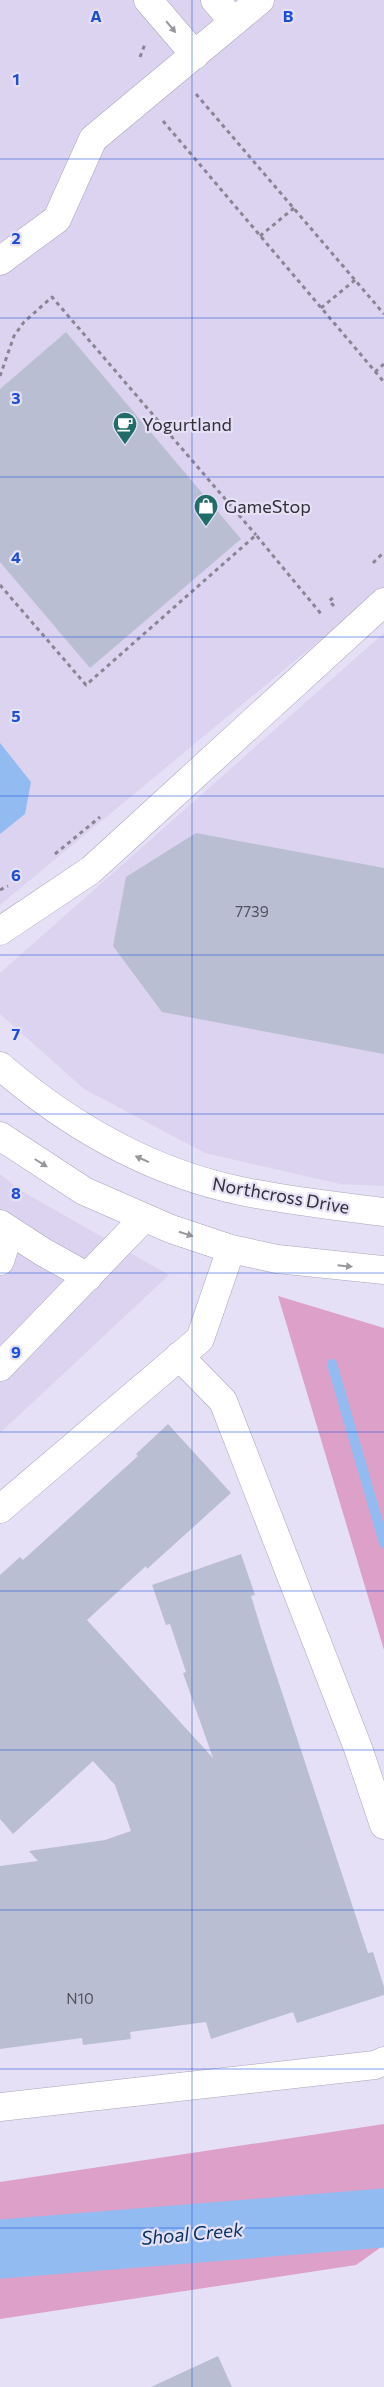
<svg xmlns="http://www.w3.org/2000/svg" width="384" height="2387" viewBox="0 0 384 2387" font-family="Commissioner,sans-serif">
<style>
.built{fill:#dbd3ef}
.forest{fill:#dda0c8}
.water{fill:#92bcf1}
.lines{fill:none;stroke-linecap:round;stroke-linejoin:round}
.stream{stroke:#92bcf1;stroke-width:10}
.river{stroke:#92bcf1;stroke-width:59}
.building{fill:#b9bed3}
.minor-casing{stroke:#aaa5b9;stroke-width:29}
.path{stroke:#898594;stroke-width:3;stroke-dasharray:4 4;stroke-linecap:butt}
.minor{stroke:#fff;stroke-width:28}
.oneway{fill:#98979b}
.grid{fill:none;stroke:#1d4ed8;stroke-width:1;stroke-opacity:0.55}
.labels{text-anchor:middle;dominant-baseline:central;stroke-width:4.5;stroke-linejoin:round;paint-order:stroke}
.number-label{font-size:15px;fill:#53535e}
.poi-label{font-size:18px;fill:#312f37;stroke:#e6e0f6;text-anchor:start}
.street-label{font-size:18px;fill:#312f37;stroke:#e6e0f6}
.water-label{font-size:19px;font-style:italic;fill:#093463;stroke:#e6e0f6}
.grid-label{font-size:16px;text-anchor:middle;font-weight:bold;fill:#1d4ed8;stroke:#e6e0f6;stroke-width:4.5;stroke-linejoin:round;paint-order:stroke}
</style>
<rect width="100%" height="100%" fill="#e6e0f6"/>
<path class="built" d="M 0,0 L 384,0 L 384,587 L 0,905 Z
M 384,633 L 384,1186 L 340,1184 L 205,1153 L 84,1089 L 0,1014 L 0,973 Z
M 0,1174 L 20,1190 L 169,1275 L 0,1433 Z"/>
<path class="forest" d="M 278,1296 L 384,1328 L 384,1650 Z
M 384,2124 L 384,2245 L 356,2265 L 0,2319 L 0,2182 Z"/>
<path class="water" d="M 0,743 L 31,782 L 25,814 L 0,834 Z"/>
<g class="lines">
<path class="stream" d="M 332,1364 L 384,1543"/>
<path class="river" d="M 0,2249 L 384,2218"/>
</g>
<path class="building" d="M 66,332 L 241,539 L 90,668 L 0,562 L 0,389 Z
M 196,833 L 384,868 L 384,1054 L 162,1012 L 113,946 L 126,877 Z
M 168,1424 L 231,1493 L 147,1569 L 146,1566 L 87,1620 L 213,1758 L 183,1673 L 186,1672 L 170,1624 L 166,1625 L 152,1585 L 241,1554 L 255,1595 L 251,1596 L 263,1635 L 368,1953 L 373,1952 L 384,1987 L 384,1995 L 297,2023 L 293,2012 L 211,2039 L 206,2022 L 130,2032 L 131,2039 L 83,2045 L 82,2038 L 0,2049 L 0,1866 L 38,1861 L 29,1851 L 105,1840 L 131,1831 L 115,1785 L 93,1761 L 13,1834 L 0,1819 L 0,1575 L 20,1557 L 23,1560 L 138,1456 L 136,1454 Z
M 218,2356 L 232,2387 L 151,2387 Z"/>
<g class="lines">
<defs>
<path id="minor" d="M 148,0 L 195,55
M 215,0 L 234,22
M 0,261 L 57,219 L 93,139 L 260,0
M 0,931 L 91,870 L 384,602
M 0,1066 C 70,1126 149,1172 241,1191 C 288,1201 336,1206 384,1212
M 0,1136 L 84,1191 L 171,1229 L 231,1249 L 277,1259 L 384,1270
M 0,1224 L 43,1252 L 88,1277
M 0,1261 L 9,1232
M 179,1356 L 223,1401 L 358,1748 L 384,1825
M 0,1367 L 144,1218
M 0,1509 L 200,1339 L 231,1249
M 0,2107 L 375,2065 L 384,2061"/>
</defs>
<use href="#minor" class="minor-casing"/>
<path class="path" d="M 140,57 L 145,44
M 196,94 L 384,314
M 163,121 L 384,382
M 260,236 L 294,208
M 321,308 L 355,280
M 375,372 L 384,364
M 0,376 L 14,336 L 24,322 L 52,297 L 256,535
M 373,563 L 384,552
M 0,585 L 86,685 L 256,535 L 322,615
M 334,606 L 329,601 L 334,597
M 55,854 L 100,817
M 0,890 L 8,886"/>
<use href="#minor" class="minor"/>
</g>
<defs><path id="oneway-solid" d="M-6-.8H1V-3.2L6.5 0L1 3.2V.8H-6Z" transform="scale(1.25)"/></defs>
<g class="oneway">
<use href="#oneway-solid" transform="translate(171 27) rotate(50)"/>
<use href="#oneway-solid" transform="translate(142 1159) rotate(-156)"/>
<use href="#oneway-solid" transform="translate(41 1163) rotate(32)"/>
<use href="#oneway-solid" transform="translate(186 1234) rotate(18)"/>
<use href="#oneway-solid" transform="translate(345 1266) rotate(6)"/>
</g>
<path class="grid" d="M 192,0 L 192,2387M 0,159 L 384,159M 0,318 L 384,318M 0,477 L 384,477M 0,637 L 384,637M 0,796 L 384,796M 0,955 L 384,955M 0,1114 L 384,1114M 0,1273 L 384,1273M 0,1432 L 384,1432M 0,1591 L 384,1591M 0,1750 L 384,1750M 0,1910 L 384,1910M 0,2069 L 384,2069M 0,2228 L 384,2228"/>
<defs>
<symbol id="cafe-pin" viewBox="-11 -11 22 30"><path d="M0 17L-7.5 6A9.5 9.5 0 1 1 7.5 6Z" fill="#216c68" stroke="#e6e0f6"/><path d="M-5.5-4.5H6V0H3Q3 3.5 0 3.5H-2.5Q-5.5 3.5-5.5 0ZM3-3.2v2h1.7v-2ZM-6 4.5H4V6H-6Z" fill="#fff"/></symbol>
<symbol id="shop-pin" viewBox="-11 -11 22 30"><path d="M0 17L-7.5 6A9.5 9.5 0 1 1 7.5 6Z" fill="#216c68" stroke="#e6e0f6"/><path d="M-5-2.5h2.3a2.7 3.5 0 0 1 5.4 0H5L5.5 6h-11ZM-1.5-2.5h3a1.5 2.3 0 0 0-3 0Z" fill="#fff"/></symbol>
</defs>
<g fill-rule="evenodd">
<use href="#cafe-pin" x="111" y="410" width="28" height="38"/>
<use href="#shop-pin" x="192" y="492" width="28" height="38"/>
</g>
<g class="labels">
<g class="number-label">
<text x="252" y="911">7739</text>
<text x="80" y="1998">N10</text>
</g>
<g class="poi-label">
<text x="142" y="424">Yogurtland</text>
<text x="224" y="506">GameStop</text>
</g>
<g class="street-label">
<text transform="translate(281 1195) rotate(10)">Northcross Drive</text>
</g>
<g class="water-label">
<text transform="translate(192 2233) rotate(-5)">Shoal Creek</text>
</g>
</g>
<g class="grid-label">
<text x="96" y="22">A</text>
<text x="288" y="22">B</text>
<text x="16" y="85">1</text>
<text x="16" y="244">2</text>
<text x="16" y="404">3</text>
<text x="16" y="563">4</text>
<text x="16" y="722">5</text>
<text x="16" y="881">6</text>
<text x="16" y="1040">7</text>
<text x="16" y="1199">8</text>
<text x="16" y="1358">9</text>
</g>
</svg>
